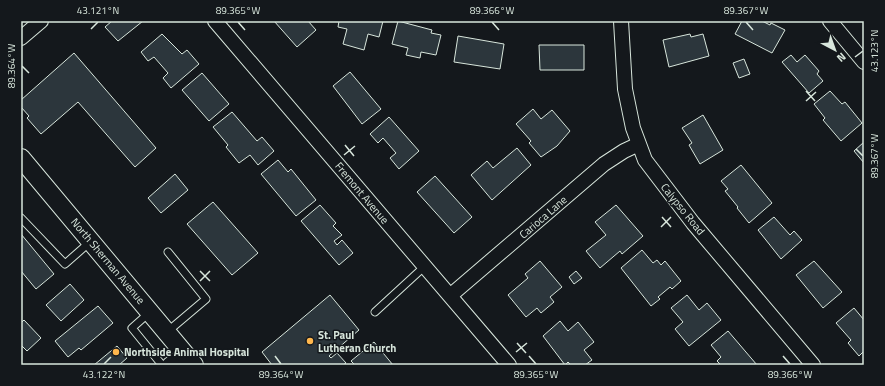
<svg xmlns="http://www.w3.org/2000/svg" width="885" height="386" viewBox="0 0 885 386" font-family="'Titillium Web',sans-serif">
<style>
.building{fill:#2c363c;stroke:#d8e6dc}
.lines{fill:none;stroke-linecap:round;stroke-linejoin:round}
.service-casing{stroke:#d8e6dc;stroke-width:9}
.minor-casing{stroke:#d8e6dc;stroke-width:16}
.tertiary-casing{stroke:#d8e6dc;stroke-width:20}
.service{stroke:#14181c;stroke-width:7}
.minor{stroke:#14181c;stroke-width:14}
.tertiary{stroke:#14181c;stroke-width:18}
.ticks{fill:none;stroke:#d8e6dc;stroke-width:1.5}
.poi-dot{fill:#ffb74d;stroke:#14181c;stroke-width:1.5}
.labels{text-anchor:middle;dominant-baseline:central;stroke-width:3;stroke-linejoin:round;paint-order:stroke}
.street-label{font-size:11px;fill:#d8e6dc;stroke:#14181c}
.poi-label{font-size:11px;font-weight:bold;fill:#d8e6dc;stroke:#14181c;text-anchor:start}
.neatline{fill:none;stroke:#d8e6dc;stroke-width:1.5}
.ticks-label{font-size:10px;text-anchor:middle;fill:#d8e6dc}
</style>
<rect width="100%" height="100%" fill="#14181c"/>
<path class="building" d="M 112,21 L 143,21 L 118,41 L 105,27 Z
M 274,21 L 308,21 L 316,30 L 297,47 Z
M 339,21 L 383,21 L 379,37 L 368,34 L 364,50 L 343,44 L 347,29 L 338,27 Z
M 398,21 L 432,30 L 431,33 L 441,35 L 436,55 L 421,52 L 420,58 L 406,55 L 408,48 L 392,44 Z
M 742,21 L 762,21 L 770,25 L 771,23 L 785,30 L 772,53 L 735,34 Z
M 162,34 L 182,54 L 187,50 L 199,64 L 171,88 L 163,78 L 168,73 L 154,57 L 148,61 L 141,52 Z
M 690,34 L 691,37 L 703,34 L 709,56 L 669,67 L 663,40 Z
M 458,36 L 504,44 L 500,69 L 454,62 Z
M 539,45 L 584,45 L 584,70 L 540,70 Z
M 74,53 L 156,148 L 135,167 L 78,102 L 41,134 L 27,118 L 29,116 L 21,107 L 21,100 Z
M 791,55 L 797,62 L 805,55 L 819,71 L 817,74 L 823,81 L 809,93 L 782,62 Z
M 744,59 L 750,74 L 739,78 L 733,63 Z
M 350,72 L 381,109 L 362,124 L 333,86 Z
M 202,73 L 229,104 L 209,121 L 182,90 Z
M 830,91 L 842,104 L 845,102 L 862,123 L 841,141 L 823,120 L 825,118 L 814,104 Z
M 533,109 L 541,119 L 552,110 L 570,131 L 557,146 L 541,157 L 529,143 L 531,141 L 516,124 Z
M 232,112 L 257,141 L 262,137 L 274,151 L 258,165 L 250,155 L 239,163 L 226,147 L 228,145 L 213,127 Z
M 703,115 L 723,150 L 700,164 L 689,145 L 692,143 L 682,128 Z
M 389,117 L 419,151 L 399,169 L 390,158 L 396,153 L 383,138 L 378,143 L 370,134 Z
M 864,142 L 864,163 L 854,151 Z
M 517,148 L 531,165 L 492,200 L 471,175 L 487,161 L 493,168 Z
M 278,160 L 288,172 L 291,169 L 316,200 L 296,216 L 261,174 Z
M 741,165 L 772,203 L 749,223 L 737,208 L 738,207 L 725,191 L 728,189 L 721,181 Z
M 175,174 L 188,190 L 161,213 L 148,198 Z
M 435,176 L 472,217 L 454,233 L 417,192 Z
M 213,202 L 258,253 L 232,275 L 187,224 Z
M 320,205 L 336,223 L 333,226 L 342,235 L 334,241 L 337,245 L 342,240 L 353,253 L 339,265 L 301,221 Z
M 616,205 L 643,236 L 622,254 L 620,251 L 600,268 L 586,251 L 606,235 L 595,222 Z
M 774,217 L 790,235 L 794,231 L 802,240 L 781,259 L 758,230 Z
M 21,234 L 54,274 L 36,289 L 21,271 Z
M 642,250 L 653,263 L 657,260 L 661,265 L 665,261 L 681,281 L 672,289 L 670,287 L 658,297 L 660,299 L 651,306 L 621,268 Z
M 540,261 L 562,287 L 550,297 L 554,302 L 541,313 L 537,308 L 526,317 L 508,295 L 528,278 L 525,274 Z
M 814,261 L 842,292 L 823,308 L 796,275 Z
M 576,271 L 582,278 L 574,284 L 569,277 Z
M 70,284 L 84,300 L 61,321 L 46,305 Z
M 330,295 L 359,330 L 329,356 L 331,358 L 337,353 L 346,363 L 343,365 L 272,365 L 262,352 Z
M 687,295 L 699,310 L 707,303 L 721,320 L 689,346 L 675,329 L 683,322 L 671,308 Z
M 98,306 L 113,323 L 81,350 L 79,348 L 68,357 L 55,341 Z
M 854,308 L 864,320 L 864,351 L 859,356 L 848,343 L 851,340 L 836,323 Z
M 24,320 L 41,338 L 27,351 L 21,345 L 21,323 Z
M 560,321 L 568,331 L 578,322 L 594,342 L 584,350 L 592,360 L 585,365 L 571,365 L 568,362 L 565,365 L 543,336 Z
M 728,331 L 757,365 L 721,365 L 717,361 L 721,357 L 711,345 Z
M 374,342 L 393,365 L 355,365 L 351,361 Z
M 117,346 L 127,358 L 119,365 L 94,365 Z"/>
<g class="lines">
<defs>
<path id="service" d="M 21,218 L 65,264 L 91,241
M 150,312 L 132,328 L 162,365
M 375,312 L 425,266
M 167,332 L 206,299 L 168,252"/>
<path id="minor" d="M 215,21 L 509,365
M 621,21 L 625,89 L 633,128 L 645,160 L 693,223 L 813,365
M 830,21 L 864,62
M 21,38 L 41,21
M 451,295 L 604,164 L 624,151 L 639,144
M 169,365 L 184,353"/>
<path id="tertiary" d="M 21,158 L 194,365"/>
</defs>
<use href="#service" class="service-casing"/>
<use href="#minor" class="minor-casing"/>
<use href="#tertiary" class="tertiary-casing"/>
<use href="#service" class="service"/>
<use href="#minor" class="minor"/>
<use href="#tertiary" class="tertiary"/>
</g>
<path class="ticks" d="M 238,22 L 245,30M 492,22 L 499,30M 746,22 L 753,30M 91,29 L 98,22M 855,57 L 863,51M 22,66 L 29,73M 806,91 L 815,101M 806,101 L 816,92M 345,145 L 354,156M 856,149 L 863,156M 344,155 L 355,146M 662,217 L 671,227M 661,227 L 671,217M 200,271 L 210,281M 200,281 L 210,271M 517,343 L 526,353M 516,352 L 527,343M 275,356 L 281,364M 529,356 L 536,364M 783,356 L 790,364M 104,364 L 111,357"/>
<g class="poi-dot">
<circle cx="310" cy="341" r="4"/>
<circle cx="116" cy="352" r="4"/>
</g>
<g class="labels">
<g class="street-label">
<text transform="translate(362 193) rotate(50)">Fremont Avenue</text>
<text transform="translate(683 209) rotate(51)">Calypso Road</text>
<text transform="translate(543 217) rotate(-41)">Carioca Lane</text>
<text transform="translate(108 261) rotate(50)">North Sherman Avenue</text>
</g>
<g class="poi-label">
<text x="318" y="335">St. Paul<tspan x="318" dy="13">Lutheran Church</tspan></text>
<text x="124" y="352">Northside Animal Hospital</text>
</g>
</g>
<rect width="885" height="386" fill="none" stroke="#14181c" stroke-width="44"/>
<g transform="translate(835 50) rotate(139)" stroke="#14181c" stroke-width="3" paint-order="stroke">
<path d="M0-3L7 15L0 10L-7 15Z" fill="#d8e6dc"/>
<text y="-6" font-size="11" font-weight="bold" text-anchor="middle" fill="#d8e6dc">N</text>
</g>
<rect x="22" y="22" width="841" height="342" class="neatline"/>
<g class="ticks-label">
<text x="98" y="14">43.121°N</text>
<text x="238" y="14">89.365°W</text>
<text x="492" y="14">89.366°W</text>
<text x="746" y="14">89.367°W</text>
<text transform="translate(874 51) rotate(-90)" y="4">43.123°N</text>
<text transform="translate(11 66) rotate(-90)" y="4">89.364°W</text>
<text transform="translate(874 156) rotate(-90)" y="4">89.367°W</text>
<text x="104" y="378">43.122°N</text>
<text x="281" y="378">89.364°W</text>
<text x="536" y="378">89.365°W</text>
<text x="790" y="378">89.366°W</text>
</g>
</svg>
